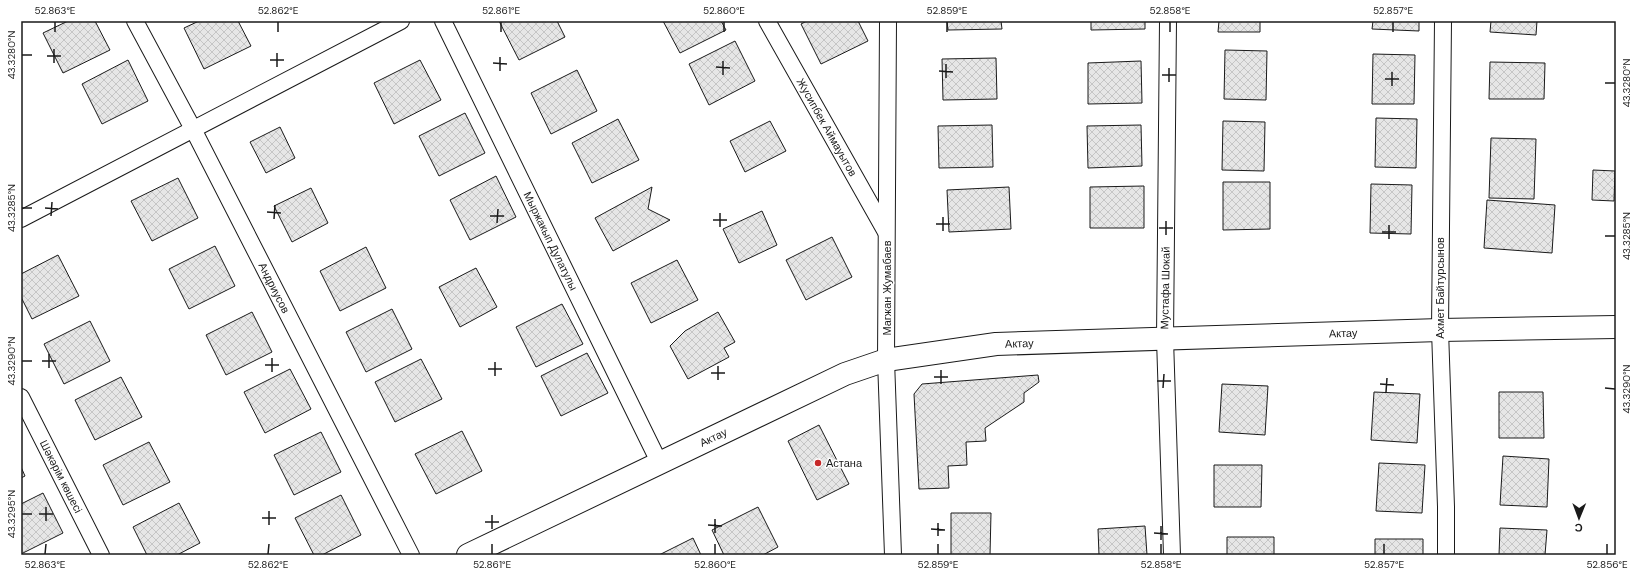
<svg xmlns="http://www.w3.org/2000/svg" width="1637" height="576" viewBox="0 0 1637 576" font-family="'DM Sans',sans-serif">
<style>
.building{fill:url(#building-cross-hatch);stroke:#1a1a1a}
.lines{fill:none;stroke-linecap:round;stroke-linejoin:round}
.street-casing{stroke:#1a1a1a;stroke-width:18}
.secondary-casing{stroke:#1a1a1a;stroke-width:24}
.street{stroke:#fff;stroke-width:16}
.secondary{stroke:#fff;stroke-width:22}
.ticks{fill:none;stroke:#1a1a1a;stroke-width:1.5}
.poi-dot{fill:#c62828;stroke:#fff;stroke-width:1.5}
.labels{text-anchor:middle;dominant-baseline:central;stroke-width:3;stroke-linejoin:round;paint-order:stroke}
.street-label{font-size:11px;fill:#1a1a1a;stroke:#fff}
.poi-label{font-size:11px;fill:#1a1a1a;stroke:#fff;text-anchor:start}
.neatline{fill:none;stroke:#1a1a1a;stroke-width:1.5}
.ticks-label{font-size:10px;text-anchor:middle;fill:#1a1a1a}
</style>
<defs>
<pattern id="building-cross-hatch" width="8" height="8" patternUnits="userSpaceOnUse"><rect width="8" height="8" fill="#e6e6e6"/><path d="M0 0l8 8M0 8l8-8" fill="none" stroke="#c5c5c5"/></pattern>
</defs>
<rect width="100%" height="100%" fill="#fff"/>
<path class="building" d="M 68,21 L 95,21 L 110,50 L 63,73 L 43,33 Z
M 199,21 L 238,21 L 251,46 L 204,69 L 184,28 Z
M 499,21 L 557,21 L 565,37 L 519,60 Z
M 663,21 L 721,21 L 726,30 L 680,53 Z
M 807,21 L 858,21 L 868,41 L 821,64 L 801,24 Z
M 947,21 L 1001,21 L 1002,29 L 948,30 Z
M 1091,21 L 1145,21 L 1145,29 L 1091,30 Z
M 1219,21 L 1260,21 L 1260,32 L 1218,32 Z
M 1373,21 L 1419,21 L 1419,31 L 1372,29 Z
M 1491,21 L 1537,21 L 1536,35 L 1490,32 Z
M 735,41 L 755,81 L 709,105 L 689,64 Z
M 1225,50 L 1267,51 L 1266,100 L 1224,99 Z
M 1373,54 L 1415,55 L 1414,104 L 1372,104 Z
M 996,58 L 997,99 L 943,100 L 942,59 Z
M 128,60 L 148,101 L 102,124 L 82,84 Z
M 420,60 L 441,100 L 394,124 L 374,83 Z
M 1141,61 L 1142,103 L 1088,104 L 1088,63 Z
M 1490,62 L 1545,63 L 1544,99 L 1489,99 Z
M 577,70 L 597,111 L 551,134 L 531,93 Z
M 465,113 L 485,153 L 439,176 L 419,136 Z
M 1376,118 L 1417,119 L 1416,168 L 1375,167 Z
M 618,119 L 639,160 L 592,183 L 572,143 Z
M 770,121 L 786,151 L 745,172 L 730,141 Z
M 1223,121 L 1265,122 L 1264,171 L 1222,170 Z
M 992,125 L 993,167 L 939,168 L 938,126 Z
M 1141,125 L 1142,166 L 1088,168 L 1087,126 Z
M 280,127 L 295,158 L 266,173 L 250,142 Z
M 1491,138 L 1536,139 L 1534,199 L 1489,198 Z
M 1593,170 L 1615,171 L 1614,201 L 1592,200 Z
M 496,176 L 516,217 L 470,240 L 450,200 Z
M 178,178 L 198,218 L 152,241 L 131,201 Z
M 1223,182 L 1270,182 L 1270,229 L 1223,230 Z
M 1371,184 L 1412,185 L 1411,234 L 1370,233 Z
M 1144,186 L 1144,228 L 1090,228 L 1090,187 Z
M 652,187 L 648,209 L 670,220 L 613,251 L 595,218 Z
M 1009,187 L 1011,229 L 949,232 L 947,190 Z
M 311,188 L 328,223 L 292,242 L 274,206 Z
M 1487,200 L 1555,205 L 1552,253 L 1484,248 Z
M 762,211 L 777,245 L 739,263 L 723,229 Z
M 832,237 L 852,277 L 806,300 L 786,260 Z
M 215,246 L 235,286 L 189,309 L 169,269 Z
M 366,247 L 386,288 L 340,311 L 320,271 Z
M 58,255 L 79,296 L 32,319 L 21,297 L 21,274 Z
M 677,260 L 698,300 L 651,323 L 631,283 Z
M 476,268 L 497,307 L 460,327 L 439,287 Z
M 562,304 L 583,344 L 536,367 L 516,327 Z
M 392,309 L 412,349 L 366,372 L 346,332 Z
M 252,312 L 272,352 L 226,375 L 206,335 Z
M 718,312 L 735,342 L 724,348 L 729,357 L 688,379 L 670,346 L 685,331 Z
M 90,321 L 110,361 L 64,384 L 44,344 Z
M 587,353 L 608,393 L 561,416 L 541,376 Z
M 421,359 L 442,399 L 395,422 L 375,382 Z
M 290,369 L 311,409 L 265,433 L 244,392 Z
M 1038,375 L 1039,382 L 1024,393 L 1024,402 L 985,428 L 986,441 L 966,442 L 967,465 L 948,466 L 949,488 L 919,489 L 914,394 L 922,384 Z
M 121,377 L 142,417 L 95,440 L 75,400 Z
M 1222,384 L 1268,386 L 1265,435 L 1219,432 Z
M 1374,392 L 1420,394 L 1417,443 L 1371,440 Z
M 1499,392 L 1543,392 L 1544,438 L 1499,438 Z
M 819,425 L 849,484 L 817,500 L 788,441 Z
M 462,431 L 482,471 L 436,494 L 415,454 Z
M 321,432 L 341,472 L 294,495 L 274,455 Z
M 149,442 L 170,482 L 123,505 L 103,465 Z
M 1503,456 L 1549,459 L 1547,507 L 1500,505 Z
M 1379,463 L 1425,465 L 1422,513 L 1376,511 Z
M 1214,465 L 1262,465 L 1261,507 L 1214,507 Z
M 21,467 L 25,476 L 21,478 Z
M 43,493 L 63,533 L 21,554 L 21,504 Z
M 341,495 L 361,535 L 322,555 L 314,555 L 295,518 Z
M 179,503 L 200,543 L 177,555 L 147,555 L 133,527 Z
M 758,507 L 778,547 L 763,555 L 724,555 L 712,530 Z
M 951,513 L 991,513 L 990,555 L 951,555 Z
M 1145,526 L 1147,555 L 1099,555 L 1098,529 Z
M 1500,528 L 1547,530 L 1545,555 L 1499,555 Z
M 1227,537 L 1274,537 L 1274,555 L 1227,555 Z
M 693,538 L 701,555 L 659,555 Z
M 1375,539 L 1423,539 L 1423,555 L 1375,555 Z"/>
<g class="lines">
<defs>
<g id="street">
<path id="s1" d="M 135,21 L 193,129 L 411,555"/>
<path id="s2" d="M 443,21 L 659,462"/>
<path id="s3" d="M 767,21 L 886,232"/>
<path d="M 888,21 L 886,360 L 893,555"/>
<path d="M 1168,21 L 1165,339 L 1172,555"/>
<path d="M 1443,21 L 1440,330 L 1446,507 L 1446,555"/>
<path d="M 21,219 L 401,21"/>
<path id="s4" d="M 21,397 L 101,555"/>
</g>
<g id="secondary">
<path id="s5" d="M 468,555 L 845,374 L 886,360 L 996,344 L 1440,330 L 1616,327"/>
</g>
</defs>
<use href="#street" class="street-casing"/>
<use href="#secondary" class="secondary-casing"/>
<use href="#street" class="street"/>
<use href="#secondary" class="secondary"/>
</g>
<path class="ticks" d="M 55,32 L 55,22M 278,32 L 278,22M 501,32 L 501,22M 724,32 L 724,22M 947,32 L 947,22M 1170,32 L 1170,22M 1393,32 L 1393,22M 22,55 L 32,55M 47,56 L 61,56M 270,60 L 284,60M 54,63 L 54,49M 493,63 L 507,64M 277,67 L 277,53M 716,67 L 730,68M 500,71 L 500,57M 939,71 L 953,72M 723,75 L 723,61M 1162,75 L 1176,75M 946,78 L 946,64M 1385,79 L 1399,79M 1169,82 L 1169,68M 1605,83 L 1615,83M 1392,86 L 1392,72M 22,208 L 32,208M 45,208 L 58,209M 267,212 L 281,213M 51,216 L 52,202M 490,216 L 504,216M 274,219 L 275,205M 713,220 L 727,220M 497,223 L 498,209M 936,224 L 950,224M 720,227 L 720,213M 1159,228 L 1173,228M 943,231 L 943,217M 1382,232 L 1396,232M 1166,235 L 1166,221M 1605,236 L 1615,236M 1389,239 L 1389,225M 22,361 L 32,361M 42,361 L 56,361M 265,365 L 279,365M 49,368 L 49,354M 488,369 L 502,369M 272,372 L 272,358M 711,373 L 725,373M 495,376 L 495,362M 934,377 L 948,377M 718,380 L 718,366M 1157,381 L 1171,381M 941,384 L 941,370M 1380,384 L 1394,385M 1163,388 L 1164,374M 1605,388 L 1615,389M 1386,392 L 1387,378M 22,514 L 32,514M 39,514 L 53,514M 262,518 L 276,518M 46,521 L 46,507M 485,522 L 499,522M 269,525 L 269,511M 708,525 L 722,526M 492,529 L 492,515M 931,529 L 945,530M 715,533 L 715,519M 1154,533 L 1168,534M 938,536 L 938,523M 1161,540 L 1161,526M 45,554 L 46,544M 268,554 L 269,544M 492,554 L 492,544M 715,554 L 715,544M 938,554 L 938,544M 1161,554 L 1161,544M 1384,554 L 1384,544M 1607,554 L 1607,544"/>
<circle class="poi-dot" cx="818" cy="463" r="4"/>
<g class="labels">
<g class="street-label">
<text stroke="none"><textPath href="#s3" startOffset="122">Жусипбек Аймауытов</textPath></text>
<text stroke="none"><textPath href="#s2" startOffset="245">Мыржакып Дулатулы</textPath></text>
<text stroke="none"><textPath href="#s1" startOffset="301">Андриусов</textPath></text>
<text transform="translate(887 288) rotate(-90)">Магжан Жумабаев</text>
<text transform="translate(1165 288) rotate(-89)">Мустафа Шокай</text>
<text transform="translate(1440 288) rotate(-90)">Ахмет Байтурсынов</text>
<text stroke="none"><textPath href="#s5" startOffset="920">Актау</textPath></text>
<text stroke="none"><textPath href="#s5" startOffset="596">Актау</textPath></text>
<text stroke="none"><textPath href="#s5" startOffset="272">Актау</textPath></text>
<text stroke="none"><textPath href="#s4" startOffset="89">Шәкәрім көшесі</textPath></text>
</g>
<g class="poi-label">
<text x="826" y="463">Астана</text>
</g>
</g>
<rect width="1637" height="576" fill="none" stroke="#ffffff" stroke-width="44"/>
<g transform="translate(1579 518) rotate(181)" stroke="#ffffff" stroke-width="3" paint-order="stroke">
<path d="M0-3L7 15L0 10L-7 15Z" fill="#1a1a1a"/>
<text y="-6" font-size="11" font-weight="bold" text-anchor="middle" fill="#1a1a1a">С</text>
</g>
<rect x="22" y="22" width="1593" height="532" class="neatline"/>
<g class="ticks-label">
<text x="55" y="14">52.863°E</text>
<text x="278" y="14">52.862°E</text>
<text x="501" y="14">52.861°E</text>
<text x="724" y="14">52.860°E</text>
<text x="947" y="14">52.859°E</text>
<text x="1170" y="14">52.858°E</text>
<text x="1393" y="14">52.857°E</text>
<text transform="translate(11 55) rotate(-90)" y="4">43.3280°N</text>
<text transform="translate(1626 83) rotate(-90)" y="4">43.3280°N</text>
<text transform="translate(11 208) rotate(-90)" y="4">43.3285°N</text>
<text transform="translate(1626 236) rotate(-90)" y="4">43.3285°N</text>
<text transform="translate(11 361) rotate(-90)" y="4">43.3290°N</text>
<text transform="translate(1626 389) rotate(-90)" y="4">43.3290°N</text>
<text transform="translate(11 514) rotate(-90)" y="4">43.3295°N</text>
<text x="45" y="568">52.863°E</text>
<text x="268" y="568">52.862°E</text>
<text x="492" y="568">52.861°E</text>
<text x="715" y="568">52.860°E</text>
<text x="938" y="568">52.859°E</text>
<text x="1161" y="568">52.858°E</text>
<text x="1384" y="568">52.857°E</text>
<text x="1607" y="568">52.856°E</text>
</g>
</svg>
